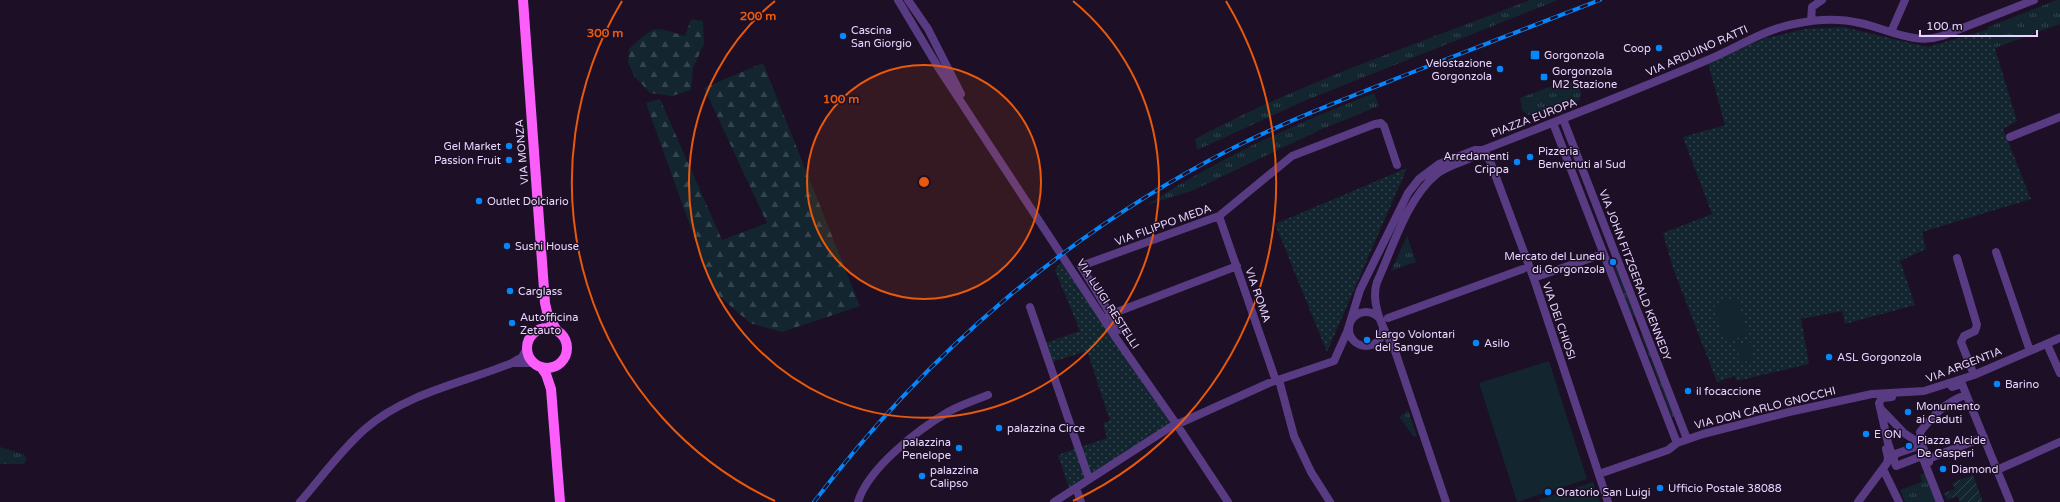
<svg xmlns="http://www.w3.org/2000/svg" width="2060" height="502" viewBox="0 0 2060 502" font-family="'Varela Round',sans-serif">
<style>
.grass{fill:url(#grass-tufts)}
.forest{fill:url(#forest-firs)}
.park{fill:url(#park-dots)}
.garden{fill:url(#garden-furrows)}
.pitch{fill:#132630}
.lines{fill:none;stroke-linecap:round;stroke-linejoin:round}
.minor{stroke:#593b84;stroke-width:8}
.major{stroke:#fc5efc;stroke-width:10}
.rail-casing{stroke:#0586fa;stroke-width:4}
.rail{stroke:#1c0f26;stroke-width:2.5;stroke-dasharray:8;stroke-linecap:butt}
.ring{fill:none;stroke:#e8590c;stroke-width:2}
.poi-dot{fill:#0586fa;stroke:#1c0f26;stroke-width:1.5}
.labels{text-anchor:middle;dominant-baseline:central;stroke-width:3;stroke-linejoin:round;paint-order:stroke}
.poi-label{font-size:11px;fill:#e9d5fe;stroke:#1c0f26;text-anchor:start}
.street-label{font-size:11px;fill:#e9d5fe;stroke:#1c0f26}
.centre{fill:#e8590c;stroke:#1c0f26;stroke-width:2}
.ring-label{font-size:12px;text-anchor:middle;font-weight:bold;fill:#e8590c;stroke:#1c0f26;stroke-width:3;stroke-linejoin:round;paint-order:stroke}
</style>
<defs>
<pattern id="grass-tufts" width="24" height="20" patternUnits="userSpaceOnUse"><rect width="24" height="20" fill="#132630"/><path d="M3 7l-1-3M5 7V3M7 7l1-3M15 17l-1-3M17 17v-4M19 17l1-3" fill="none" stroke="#35454f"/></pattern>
<pattern id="forest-firs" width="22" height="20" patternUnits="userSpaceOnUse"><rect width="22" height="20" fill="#132630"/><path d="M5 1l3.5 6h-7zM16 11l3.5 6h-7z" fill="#35454f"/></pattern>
<pattern id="park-dots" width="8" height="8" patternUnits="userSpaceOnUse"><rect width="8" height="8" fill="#132630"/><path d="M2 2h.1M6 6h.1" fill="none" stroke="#35454f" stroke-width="1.8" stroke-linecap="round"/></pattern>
<pattern id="garden-furrows" width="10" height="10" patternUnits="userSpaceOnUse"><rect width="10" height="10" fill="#132630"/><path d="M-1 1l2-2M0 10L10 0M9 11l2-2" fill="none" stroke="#35454f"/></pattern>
</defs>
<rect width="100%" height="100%" fill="#1c0f26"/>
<path class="grass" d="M 1530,0 L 1558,0 L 1304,101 L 1197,150 L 1195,139 C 1301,82 1418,44 1530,0 Z
M 2057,0 L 2060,0 L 2060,24 L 1995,48 L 1988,27 Z
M 1565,81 L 1577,85 L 1581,92 L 1580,100 L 1528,115 L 1522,110 L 1520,98 Z
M 1374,93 L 1379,106 L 1322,129 L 1194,190 L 1147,205 C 1219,158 1294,124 1374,93 Z
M 1407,236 L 1416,262 L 1391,271 Z
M 1614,267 L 1616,267 L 1635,316 L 1632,316 Z
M 1642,334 L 1674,416 L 1672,417 L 1641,335 Z
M 1408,410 L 1417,436 L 1414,437 L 1399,417 Z
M 0,447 L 23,454 L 27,459 L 24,464 L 0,464 Z
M 1928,472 L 1938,502 L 1905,502 L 1900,490 L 1922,482 L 1920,475 Z"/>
<path class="forest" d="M 691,19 L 703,21 L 704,44 L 693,68 L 691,90 L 672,96 L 650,93 L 635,77 L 628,63 L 629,49 C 656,25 651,26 685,36 Z
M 763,63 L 860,306 L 782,332 L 750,323 L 717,294 L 710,281 L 646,103 L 660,99 L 722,240 L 767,223 L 704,88 Z"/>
<path class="park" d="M 1843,27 L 1928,47 L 1989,29 L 2017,121 L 2003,129 L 2031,199 L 1922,232 L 1926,249 L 1900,261 L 1915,305 L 1845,324 L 1842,311 L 1801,319 L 1809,364 L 1737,381 L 1735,376 L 1717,382 L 1673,268 L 1663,233 L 1712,214 L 1683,137 L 1725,125 L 1708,63 L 1763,39 L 1805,29 Z
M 1407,168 L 1327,352 L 1275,224 Z
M 1061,262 L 1176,425 L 1070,491 L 1058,455 L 1107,438 L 1103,423 L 1110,421 L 1087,351 L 1049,363 L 1042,344 L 1080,331 L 1055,270 Z"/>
<path class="garden" d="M 1973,475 L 1983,502 L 1960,502 L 1957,496 L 1947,500 L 1944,493 L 1955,489 L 1952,483 Z"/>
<path class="pitch" d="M 1737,297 L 1748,335 L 1724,342 L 1714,304 Z
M 1750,341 L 1754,359 L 1741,363 L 1736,345 Z
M 1549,361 L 1587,479 L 1517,502 L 1479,383 Z
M 1593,482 L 1600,502 L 1540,502 L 1539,500 Z"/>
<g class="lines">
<path class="minor" d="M 898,0 L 938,67 L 1116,338 L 1177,425 L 1228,502
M 908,0 L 928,29 L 961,94
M 1811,21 L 1812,7 L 1822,0
M 1891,32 L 1905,0
M 1563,119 L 1687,439
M 1553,123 L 1677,443
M 2010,137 L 2060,117
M 1483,150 L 1490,161 L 1534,279 L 1608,502
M 1219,216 L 1276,381
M 1996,252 L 2030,351
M 1957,258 L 1977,325 L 1975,331 L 1964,336 L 1961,342 L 1974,375
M 1539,276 L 1597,256
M 1030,307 L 1089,479
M1349 329a17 17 0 1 1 34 0a17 17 0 1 1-34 0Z
M 1109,315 L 1237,266
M 1388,318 L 1523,269
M 1120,330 L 1081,266 L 1219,216 L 1292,156 L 1375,124 L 1381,123 L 1384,126 L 1397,165
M 2047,344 L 2060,373
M 515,363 L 535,363
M 1279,380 L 1294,436 L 1311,472 L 1330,502
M 1952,387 L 1962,384 L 2010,502
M 1892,397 L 1882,398 L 1879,403 L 1888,443 L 1896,466 L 1922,456 L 1940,502
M 1881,409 L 1904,433 L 1922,445
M 1922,445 L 1920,432 C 1933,416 1946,401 1966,395
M 1894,459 L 1895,454 L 1922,445 L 1929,462
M 1928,459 L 1984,437
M 1883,469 L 1899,502
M 1999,469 L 2060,442
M 1599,474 L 1668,450 L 1677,443 L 1703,434 L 1789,412 L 1872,394 L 1924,391 L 1974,375 L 2060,338
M 1076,488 L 1081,502
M 300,502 C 321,478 341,450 365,429 C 406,393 463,383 512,363 L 522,357 L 527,348
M 858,502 C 868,468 919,429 948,412 C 960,405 975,400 988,395
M 1054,502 L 1169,428 L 1269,383 L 1334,361 L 1347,332 L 1360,290 L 1408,193 L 1419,179 L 1439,164 L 1475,150 L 1483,150
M 1446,502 L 1394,348 C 1383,329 1370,303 1377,282 C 1393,247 1407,198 1437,174 C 1451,163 1470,162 1483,150 C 1557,121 1632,92 1705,61 C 1735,49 1762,30 1794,24 C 1816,19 1839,18 1860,23 C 1888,29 1914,45 1942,36 L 2034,0
M 1858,502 L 1887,463 L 1888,458 L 1886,449"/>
<path class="major" d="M 523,0 L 545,303 L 548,316 L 556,329
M527 348a20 20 0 1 1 40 0a20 20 0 1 1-40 0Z
M 541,367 L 546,374 L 551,389 L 560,502"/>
<defs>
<path id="rail" d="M 814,502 C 926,354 1067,232 1233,148 C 1291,119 1352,96 1413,72 C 1475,48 1537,24 1600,0"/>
</defs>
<use href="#rail" class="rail-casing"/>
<use href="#rail" class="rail"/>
</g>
<circle cx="924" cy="182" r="117" fill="#e8590c" fill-opacity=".12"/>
<g class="ring">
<circle cx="924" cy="182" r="117"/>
<path d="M1073 1A235 235 0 1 1 775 1"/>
<path d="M775 501A352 352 0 0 1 622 1M1226 1A352 352 0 0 1 1073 501"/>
</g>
<g class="poi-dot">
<circle cx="843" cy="36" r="4"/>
<circle cx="1659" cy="48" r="4"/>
<rect x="1530" y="50" width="10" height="10" rx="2"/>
<circle cx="1500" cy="69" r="4"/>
<rect x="1540" y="73" width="8" height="8" rx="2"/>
<circle cx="509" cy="146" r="4"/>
<circle cx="1530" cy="157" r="4"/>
<circle cx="509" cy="160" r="4"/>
<circle cx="1517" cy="162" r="4"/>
<circle cx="479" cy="201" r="4"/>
<circle cx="507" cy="246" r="4"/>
<circle cx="1613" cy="262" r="4"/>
<circle cx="510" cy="291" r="4"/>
<circle cx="512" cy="323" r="4"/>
<circle cx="1367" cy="340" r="4"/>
<circle cx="1476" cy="343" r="4"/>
<circle cx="1829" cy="357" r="4"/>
<circle cx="1997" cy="384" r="4"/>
<circle cx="1688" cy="391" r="4"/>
<circle cx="1908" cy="412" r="4"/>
<circle cx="999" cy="428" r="4"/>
<circle cx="1866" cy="434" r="4"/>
<circle cx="1909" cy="446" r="4"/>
<circle cx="959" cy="448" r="4"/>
<circle cx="1943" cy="469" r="4"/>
<circle cx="922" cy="476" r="4"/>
<circle cx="1660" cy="488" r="4"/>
<circle cx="1548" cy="492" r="4"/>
</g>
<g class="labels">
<g class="poi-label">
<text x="851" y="30">Cascina<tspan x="851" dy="13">San Giorgio</tspan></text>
<text x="1651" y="48" text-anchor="end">Coop</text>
<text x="1544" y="55">Gorgonzola</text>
<text x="1492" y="63" text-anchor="end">Velostazione<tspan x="1492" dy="13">Gorgonzola</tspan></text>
<text x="1552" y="71">Gorgonzola<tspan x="1552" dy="13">M2 Stazione</tspan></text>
<text x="501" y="146" text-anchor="end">Gel Market</text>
<text x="1538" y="151">Pizzeria<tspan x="1538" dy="13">Benvenuti al Sud</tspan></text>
<text x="1509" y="156" text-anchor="end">Arredamenti<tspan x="1509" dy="13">Crippa</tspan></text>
<text x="501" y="160" text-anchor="end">Passion Fruit</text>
<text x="487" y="201">Outlet Dolciario</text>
<text x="515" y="246">Sushi House</text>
<text x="1605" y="256" text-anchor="end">Mercato del Lunedì<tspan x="1605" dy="13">di Gorgonzola</tspan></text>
<text x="518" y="291">Carglass</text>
<text x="520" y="317">Autofficina<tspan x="520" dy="13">Zetauto</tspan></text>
<text x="1375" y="334">Largo Volontari<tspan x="1375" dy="13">del Sangue</tspan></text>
<text x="1484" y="343">Asilo</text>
<text x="1837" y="357">ASL Gorgonzola</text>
<text x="2005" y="384">Barino</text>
<text x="1696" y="391">il focaccione</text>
<text x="1916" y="406">Monumento<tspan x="1916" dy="13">ai Caduti</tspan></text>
<text x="1007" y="428">palazzina Circe</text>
<text x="1874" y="434">E ON</text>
<text x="1917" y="440">Piazza Alcide<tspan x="1917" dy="13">De Gasperi</tspan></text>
<text x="951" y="442" text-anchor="end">palazzina<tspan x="951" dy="13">Penelope</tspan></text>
<text x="1951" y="469">Diamond</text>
<text x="930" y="470">palazzina<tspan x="930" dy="13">Calipso</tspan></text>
<text x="1668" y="488">Ufficio Postale 38088</text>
<text x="1556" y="492">Oratorio San Luigi</text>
</g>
<g class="street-label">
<text transform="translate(1697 51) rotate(-24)">VIA ARDUINO RATTI</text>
<text transform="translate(1534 118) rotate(-21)">PIAZZA EUROPA</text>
<text transform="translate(522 152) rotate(-95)">VIA MONZA</text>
<text transform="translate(1163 225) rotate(-20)">VIA FILIPPO MEDA</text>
<text transform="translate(1635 275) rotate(69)">VIA JOHN FITZGERALD KENNEDY</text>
<text transform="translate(1258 295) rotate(71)">VIA ROMA</text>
<text transform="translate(1108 304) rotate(57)">VIA LUIGI RESTELLI</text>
<text transform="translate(1559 321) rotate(71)">VIA DEI CHIOSI</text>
<text transform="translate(1964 365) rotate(-21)">VIA ARGENTIA</text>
<text transform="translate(1765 408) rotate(-14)">VIA DON CARLO GNOCCHI</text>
</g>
</g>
<circle cx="924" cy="182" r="6" class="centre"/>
<g class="ring-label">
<text x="758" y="20">200 m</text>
<text x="605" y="37">300 m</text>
<text x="841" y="103">100 m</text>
</g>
<path d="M1920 30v6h117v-6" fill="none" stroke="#e9d5fe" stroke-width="2"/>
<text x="1926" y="30" font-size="12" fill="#e9d5fe" stroke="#1c0f26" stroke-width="3" paint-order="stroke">100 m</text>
</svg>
